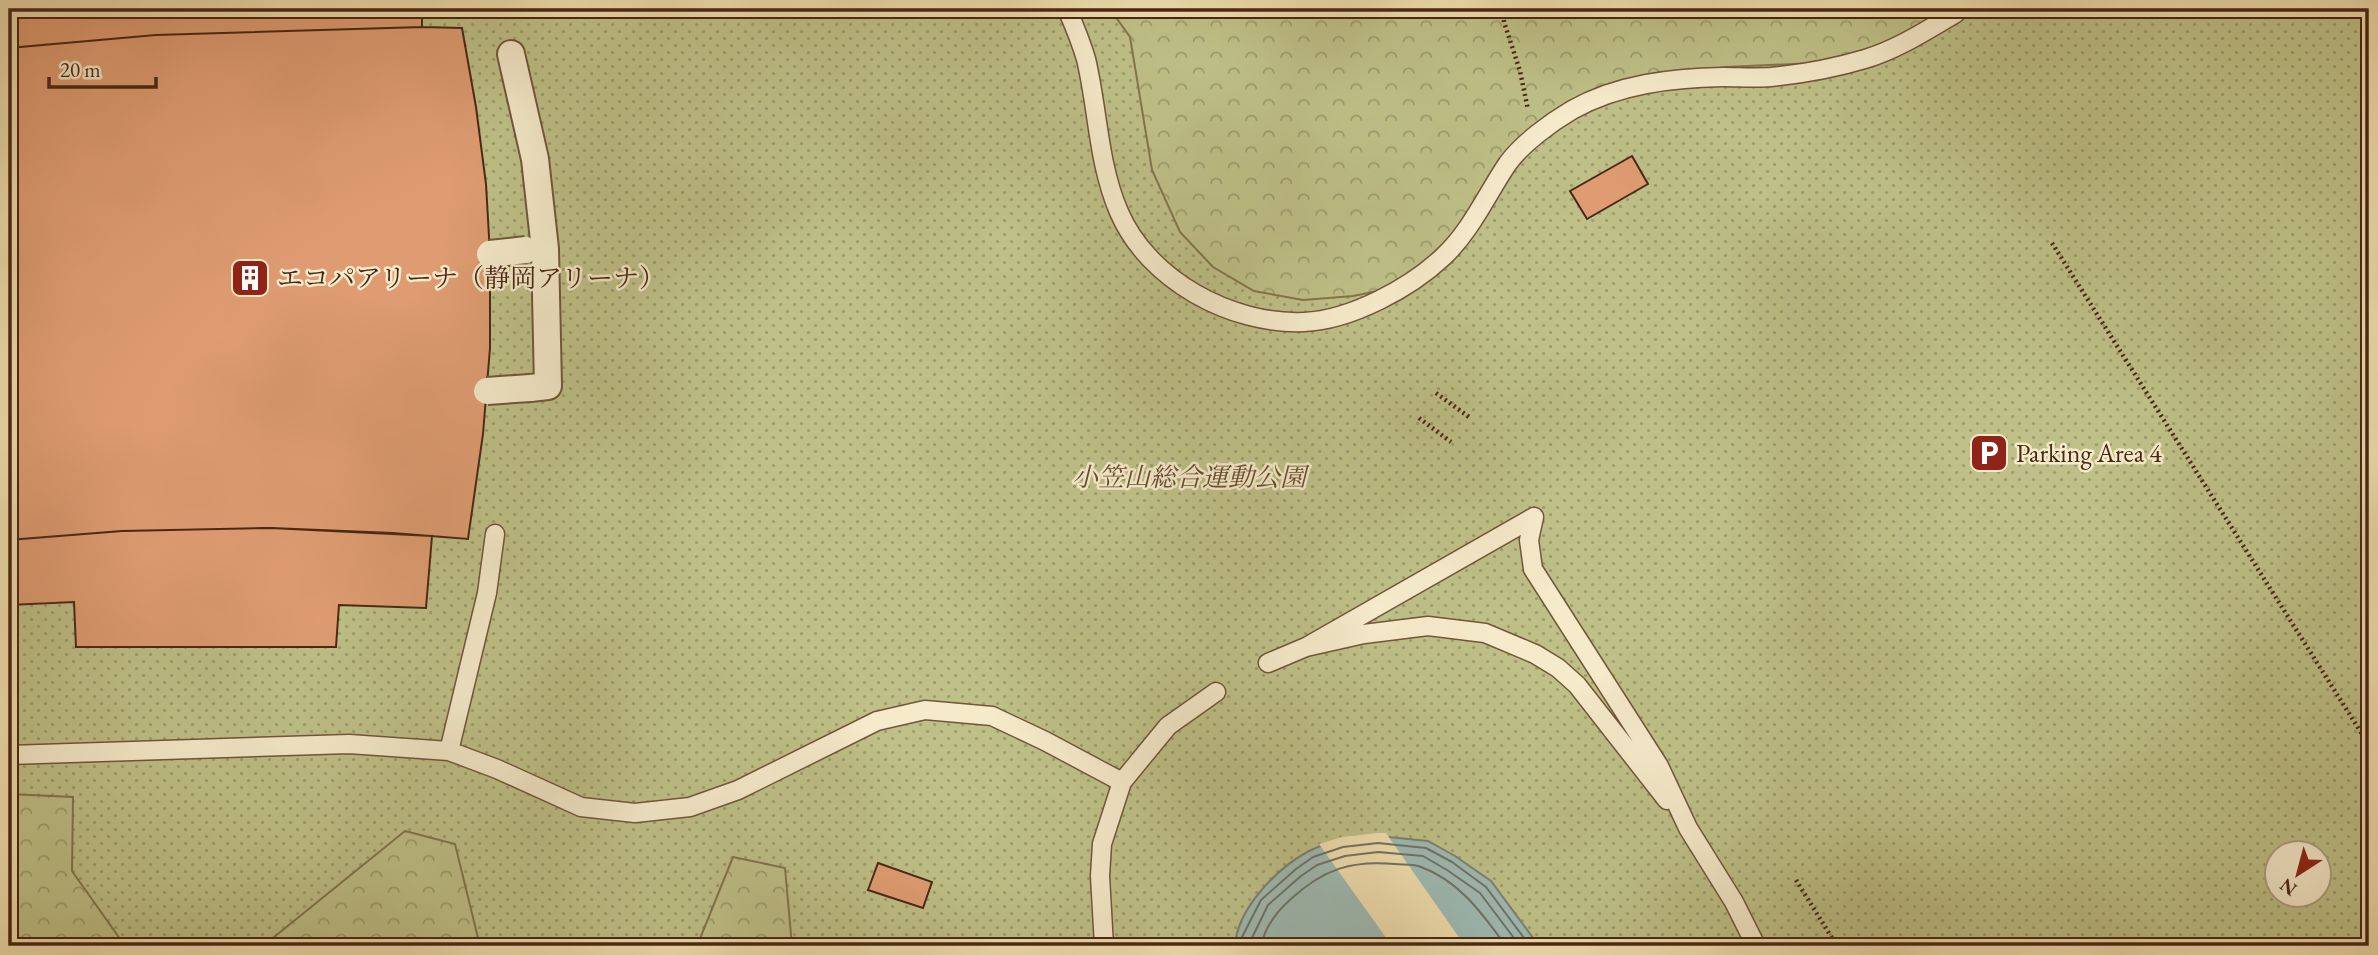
<svg xmlns="http://www.w3.org/2000/svg" width="2378" height="955" viewBox="0 0 2378 955" font-family="'EB Garamond','Noto Serif JP',serif">
<style>
.green{fill:url(#green-dots);stroke:#83744e;stroke-width:2;fill-rule:evenodd}
.forest{fill:url(#forest-crowns);stroke:#83744e;stroke-width:2}
.water{fill:#9dbab3;stroke:#7b7f74;stroke-width:2}
.pier{fill:#f0deae}
.lines{fill:none;stroke-linecap:round;stroke-linejoin:round}
.shore{stroke:#727064;stroke-width:2}
.building{fill:#df9c72;stroke:#482715;stroke-width:2}
.service-casing{stroke:#72553b;stroke-width:21}
.pedestrian-casing{stroke:#72553b;stroke-width:30}
.path{stroke:#482715;stroke-width:4.5;stroke-dasharray:2 3.5;stroke-linecap:butt}
.service{stroke:#f5eaca;stroke-width:18}
.pedestrian{stroke:#f5eaca;stroke-width:26}
.pedestrian-bridge-casing{stroke:#72553b;stroke-width:30;stroke-linecap:butt}
.pedestrian-bridge{stroke:#f5eaca;stroke-width:26}
.labels{text-anchor:middle;dominant-baseline:central;stroke-width:5;stroke-linejoin:round;paint-order:stroke}
.poi-label{font-size:26px;fill:#482715;stroke:#f5eaca;text-anchor:start}
.park-label{font-size:26px;font-style:italic;fill:#664d32;stroke:#f5eaca}
</style>
<defs>
<pattern id="green-dots" width="8" height="8" patternUnits="userSpaceOnUse" patternTransform="scale(1.75)"><rect width="8" height="8" fill="#bec087"/><path d="M2 2h.1M6 6h.1" fill="none" stroke="#9c9c6d" stroke-width="1.8" stroke-linecap="round"/></pattern>
<pattern id="forest-crowns" width="20" height="18" patternUnits="userSpaceOnUse" patternTransform="scale(1.75)"><rect width="20" height="18" fill="#bec087"/><path d="M2 6a3 3 0 1 1 6 0M12 15a3 3 0 1 1 6 0" fill="none" stroke="#9c9c6d"/></pattern>
</defs>
<rect width="100%" height="100%" fill="#f0deae"/>
<filter id="stains"><feTurbulence type="fractalNoise" baseFrequency=".00286" numOctaves="4"/><feColorMatrix values="0 0 0 0 .2 0 0 0 0 .09 0 0 0 0 .02 0 0 0 .5 -.17"/></filter>
<radialGradient id="worn" r=".72"><stop offset=".6" stop-color="#630" stop-opacity="0"/><stop offset="1" stop-color="#630" stop-opacity=".3"/></radialGradient>
<path class="green" d="M 9,9 L 2369,9 L 2369,946 L 9,946 ZM 2276,853 L 2318,853 L 2318,895 L 2276,895 Z"/>
<path class="forest" d="M 1110,9 L 1974,9 L 1892,50 L 1814,63 L 1726,67 L 1651,76 L 1595,89 L 1524,139 L 1432,263 L 1393,288 L 1353,296 L 1303,300 L 1254,291 L 1213,267 L 1180,232 L 1152,170 L 1130,37 Z
M 9,794 L 73,797 L 72,871 L 125,946 L 9,946 Z
M 405,831 L 455,844 L 480,946 L 263,946 Z
M 733,857 L 785,868 L 792,946 L 697,946 Z"/>
<path class="water" d="M 1378,836 L 1428,841 L 1455,856 L 1491,881 L 1539,946 L 1235,946 C 1237,909 1277,868 1309,851 C 1330,840 1355,839 1378,836 Z"/>
<path class="pier" d="M 1378,833 L 1386,833 L 1465,946 L 1392,946 L 1319,844 L 1342,837 Z"/>
<g class="lines">
<path class="shore" d="M 1241,946 L 1242,937 L 1261,900 L 1296,869 L 1313,857 L 1343,847 L 1378,843 L 1426,848 L 1452,862 L 1486,887 L 1530,946
M 1250,946 L 1251,940 L 1268,905 L 1301,876 L 1317,865 L 1345,856 L 1378,852 L 1423,856 L 1447,870 L 1480,893 L 1520,946
M 1261,946 C 1265,927 1277,911 1292,898 C 1324,869 1352,860 1395,864 C 1403,865 1414,864 1421,867 C 1460,881 1483,915 1506,946"/>
</g>
<path class="building" d="M 9,9 L 422,9 L 422,27 L 156,35 L 9,48 Z
M 422,27 L 462,28 L 476,107 L 486,184 L 490,254 L 490,348 L 483,434 L 468,539 L 393,533 L 271,528 L 122,531 L 9,540 L 9,48 L 156,35 Z
M 1632,156 L 1648,184 L 1587,219 L 1570,191 Z
M 271,528 L 432,536 L 426,608 L 339,605 L 336,647 L 76,647 L 74,602 L 9,605 L 9,540 L 122,531 Z
M 878,863 L 932,882 L 923,908 L 868,890 Z"/>
<g class="lines">
<defs>
<path id="service" d="M 1067,9 C 1074,25 1081,42 1086,59 C 1098,109 1098,164 1119,212 C 1148,280 1231,325 1304,322 C 1351,320 1410,288 1443,257 C 1471,231 1487,194 1508,163 C 1523,143 1550,123 1572,110 C 1618,84 1672,78 1723,77 C 1739,77 1755,78 1771,77 C 1802,74 1835,68 1865,59 C 1898,49 1927,30 1956,13
M 1534,517 L 1529,540 L 1533,569 L 1659,766 L 1688,828 L 1734,902 L 1756,946
M 1306,647 L 1364,634 L 1428,626 L 1485,633 L 1535,654 L 1558,668 L 1577,685 L 1667,800
M 1268,663 L 1306,647 L 1534,517
M 449,751 L 487,593 L 495,534
M 9,755 L 349,744 L 449,751 L 497,769 L 581,807 L 635,813 L 690,807 L 738,790 L 877,721 L 925,710 L 992,716 L 1045,741 L 1122,782
M 1104,946 L 1100,876 L 1102,844 L 1122,782 L 1168,726 L 1216,692"/>
<path id="pedestrian" d="M 511,54 L 535,159 L 545,249 L 548,386 L 530,388"/>
</defs>
<use href="#service" class="service-casing"/>
<use href="#pedestrian" class="pedestrian-casing"/>
<path class="path" d="M 1503,9 L 1504,22 L 1520,71 L 1528,110
M 2052,243 L 2369,745
M 1436,393 L 1469,417
M 1419,418 L 1451,442
M 1796,880 L 1837,946"/>
<use href="#service" class="service"/>
<use href="#pedestrian" class="pedestrian"/>
<defs>
<path id="pedestrian-bridge" d="M 490,254 L 526,250
M 487,391 L 530,388"/>
</defs>
<use href="#pedestrian-bridge" class="pedestrian-bridge-casing"/>
<use href="#pedestrian-bridge" class="pedestrian-bridge"/>
</g>
<defs>
<symbol id="building-square" viewBox="-11 -11 22 22"><rect x="-9" y="-9" width="18" height="18" rx="4" fill="#8f2418" stroke="#f5eaca"/><path d="M-4-6H4V6H1V3H-1V6H-4ZM-2.5-4.3h1.7v1.8h-1.7ZM.8-4.3h1.7v1.8H.8ZM-2.5-1h1.7V.8h-1.7ZM.8-1h1.7V.8H.8Z" fill="#fff"/></symbol>
<symbol id="parking-square" viewBox="-11 -11 22 22"><rect x="-9" y="-9" width="18" height="18" rx="4" fill="#8f2418" stroke="#f5eaca"/><path d="M-3.5-5.5H1a3.5 3.5 0 0 1 0 7H-1V5.5H-3.5ZM-1-3.4V-.6H.8a1.4 1.4 0 0 0 0-2.8Z" fill="#fff"/></symbol>
</defs>
<g fill-rule="evenodd">
<use href="#building-square" x="228" y="256" width="44" height="44"/>
<use href="#parking-square" x="1967" y="431" width="44" height="44"/>
</g>
<g class="labels">
<g class="poi-label">
<text x="277" y="278">エコパアリーナ（静岡アリーナ）</text>
<text x="2016" y="453">Parking Area 4</text>
</g>
<g class="park-label">
<text x="1189" y="477">小笠山総合運動公園</text>
</g>
</g>
<rect width="2378" height="955" fill="none" stroke="#f0deae" stroke-width="35"/>
<rect x="10" y="10" width="2357" height="934" fill="none" stroke="#482715" stroke-width="3.5"/>
<rect x="18" y="18" width="2343" height="920" fill="none" stroke="#482715" stroke-width="2"/>
<g transform="translate(2298 874) rotate(216)"><circle r="33" fill="#f5eaca" stroke="#b09c82" stroke-width="2"/>
<path d="M0-5L12 26L0 18L-12 26Z" fill="#8f2418"/>
<text y="-10" font-size="19" font-weight="bold" text-anchor="middle" fill="#482715">N</text>
</g>
<path d="M49 77v10h107v-10" fill="none" stroke="#482715" stroke-width="3.5"/>
<text x="60" y="77" font-size="21" fill="#482715" stroke="#f5eaca" stroke-width="5" paint-order="stroke">20 m</text>
<rect width="100%" height="100%" filter="url(#stains)"/>
<rect width="100%" height="100%" fill="url(#worn)"/>
</svg>
